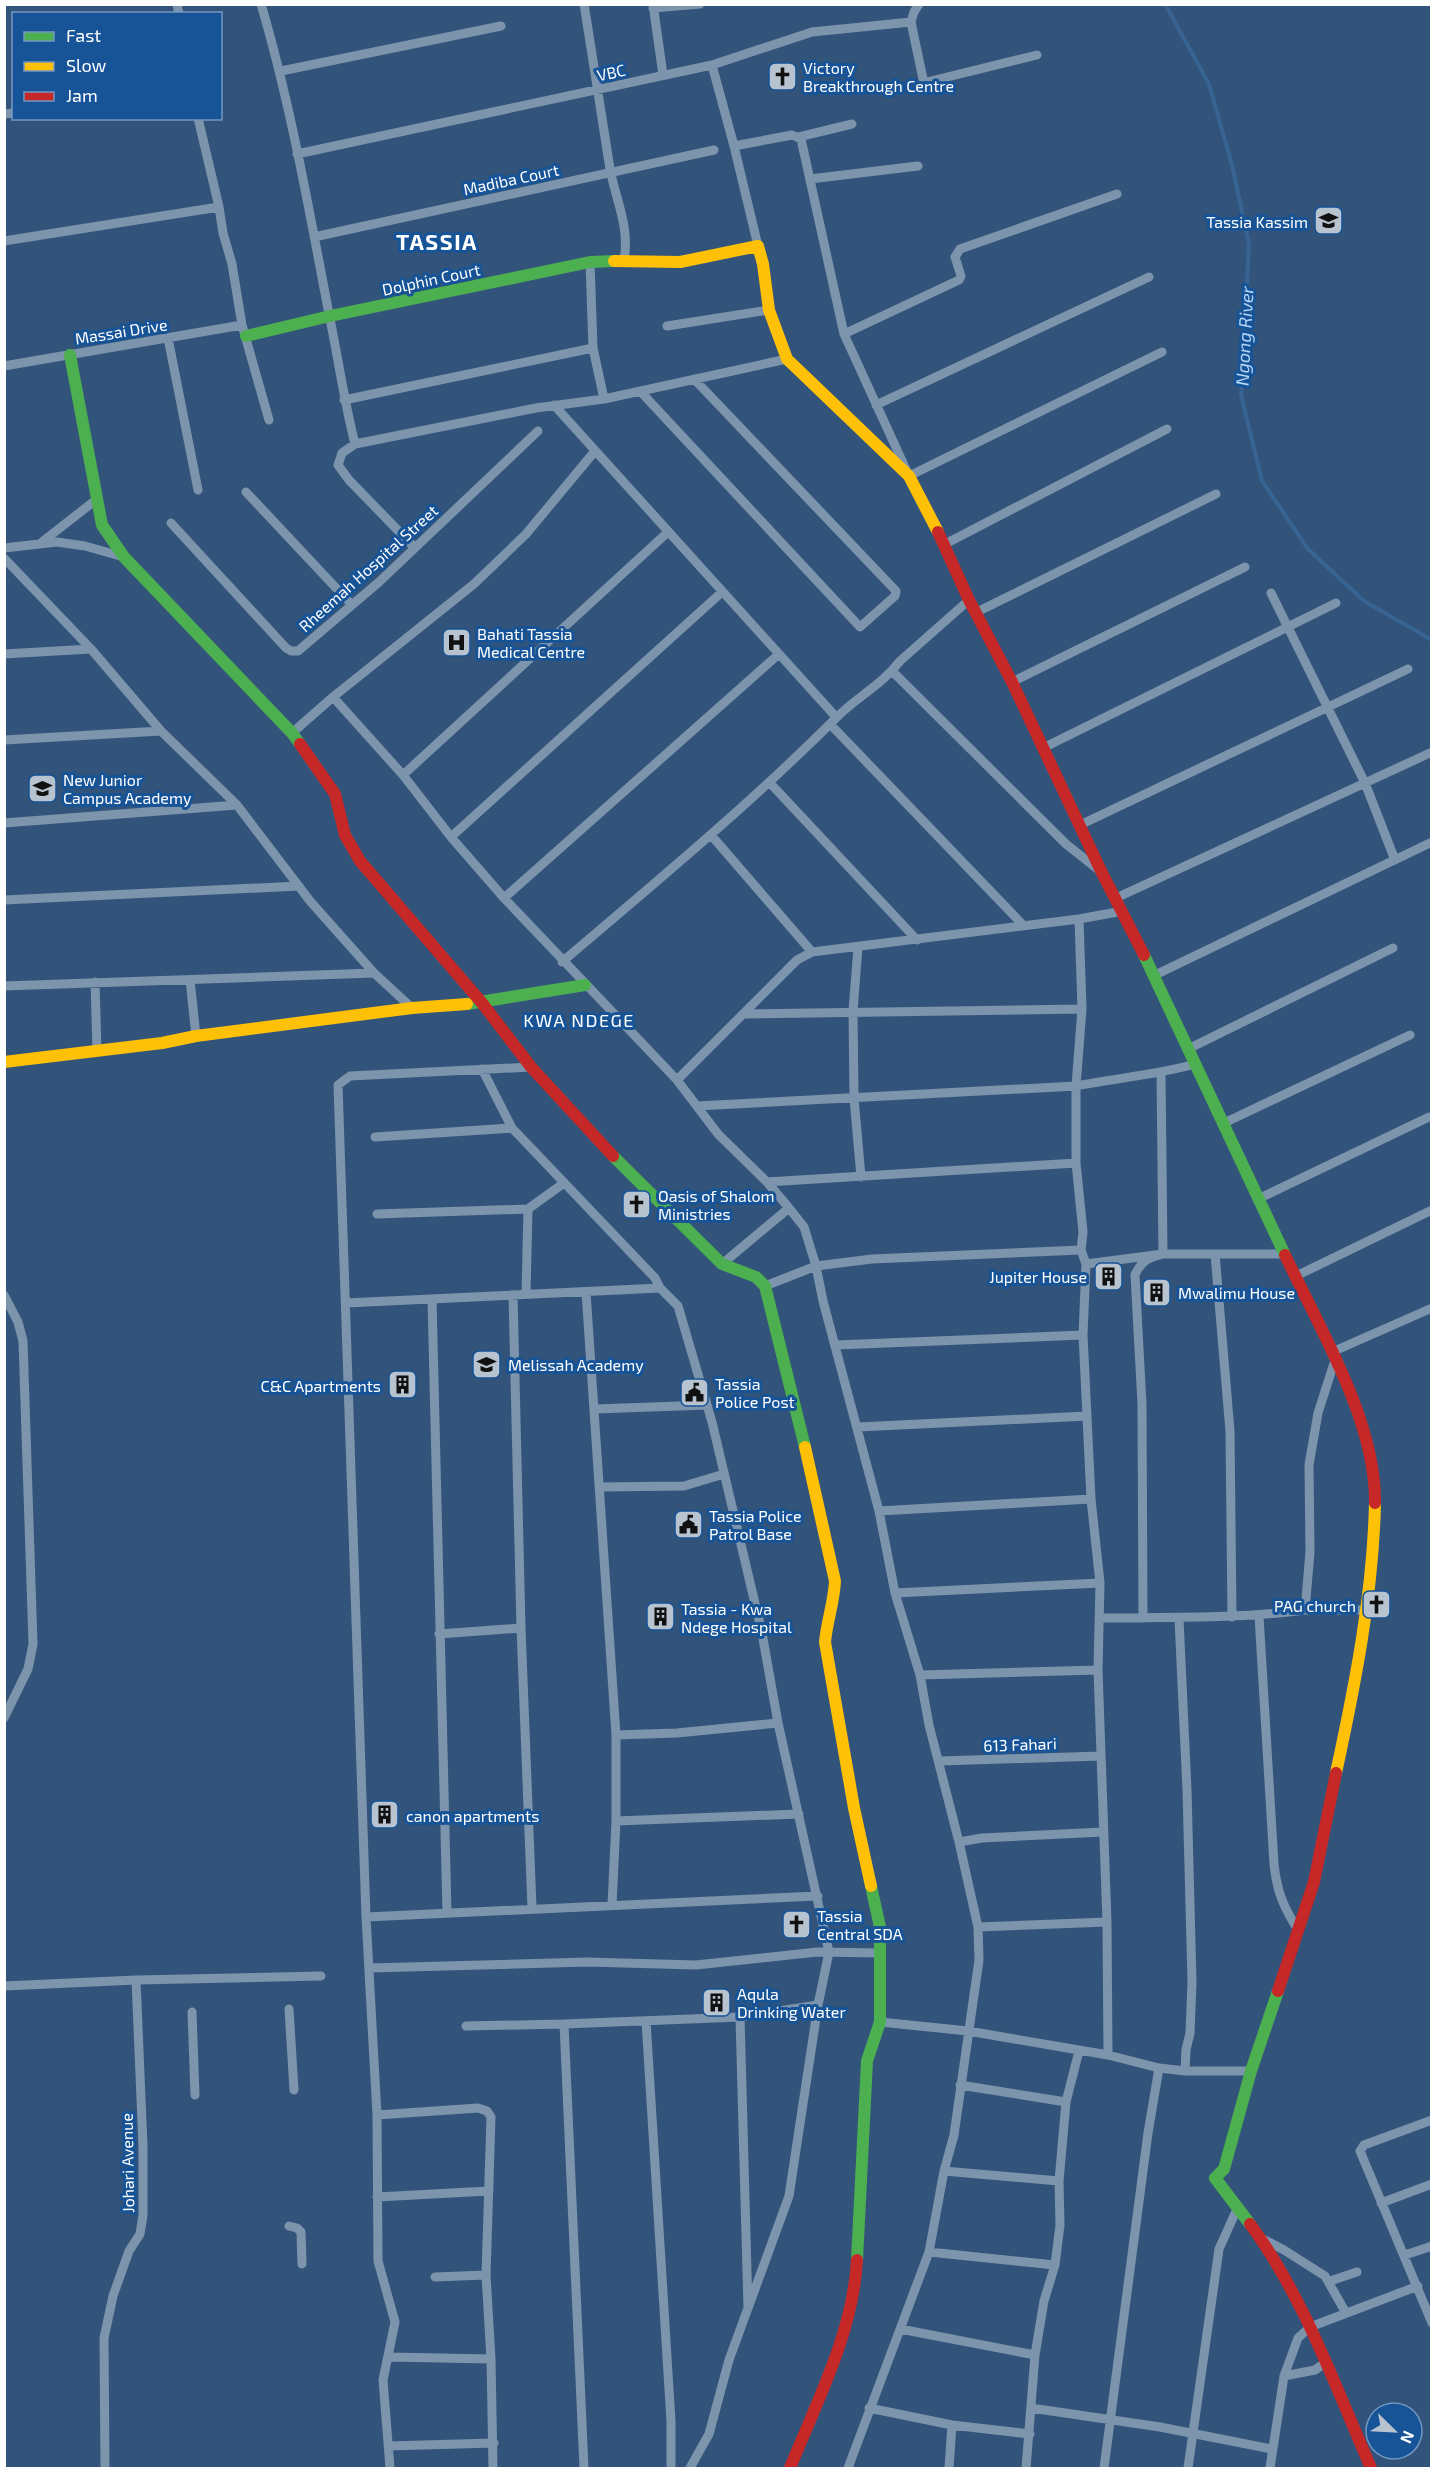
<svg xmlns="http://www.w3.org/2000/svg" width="1436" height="2473" viewBox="0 0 1436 2473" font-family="'Exo 2',sans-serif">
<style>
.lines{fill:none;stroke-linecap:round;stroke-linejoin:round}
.stream{stroke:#386493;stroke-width:4}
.street{stroke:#7d94ad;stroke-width:9}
.fast{stroke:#4caf50;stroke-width:12}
.slow{stroke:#ffc107;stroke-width:12}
.jam{stroke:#c62828;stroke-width:12}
.labels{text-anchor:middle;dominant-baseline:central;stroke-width:6;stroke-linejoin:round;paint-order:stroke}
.poi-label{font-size:16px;fill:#fff;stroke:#165397;text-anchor:start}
.street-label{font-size:16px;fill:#fff;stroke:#165397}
.water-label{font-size:18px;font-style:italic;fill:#b5d6f8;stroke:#165397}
.neighbourhood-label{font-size:18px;letter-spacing:1.5px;fill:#fff;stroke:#165397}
.district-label{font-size:22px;font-weight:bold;letter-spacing:1.5px;fill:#fff;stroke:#165397}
</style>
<rect width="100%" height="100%" fill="#33547a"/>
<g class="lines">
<path class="stream" d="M 1165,4 L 1209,84 L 1232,165 L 1249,244 L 1241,395 L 1262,481 L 1308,549 L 1364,601 L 1432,640"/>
<path class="street" d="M 177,4 L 179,14
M 261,4 C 291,106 309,210 329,314 C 338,357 344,401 355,444
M 584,4 C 593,59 601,115 610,169 C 616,201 630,227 624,260
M 653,4 L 663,75
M 653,8 L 700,4
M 911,22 L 923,79 L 927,82 L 1037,55
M 712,65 L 734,146 L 792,135 L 801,139 L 844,334 L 909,476 L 1162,352
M 281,71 L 501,26
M 4,114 L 14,113
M 198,118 L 219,207
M 798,137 L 852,124
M 734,146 L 758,246
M 297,154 L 712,65 L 812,32 L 911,22 L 914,12 L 919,4
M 810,179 L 918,166
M 314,237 L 714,150
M 4,241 L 219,207 L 223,233 L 232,264 L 242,325 L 269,420
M 590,262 L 593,348 L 604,399
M 667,326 L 769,310
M 844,334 L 959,280 L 961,276 L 955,257 L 960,249 L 1117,194
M 168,338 L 198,490
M 4,366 L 242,325
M 640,391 L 860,627 L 895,596 L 896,591 L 694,379
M 344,400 L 593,348
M 554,405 L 836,717
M 876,405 L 1149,277
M 246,492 L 352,605
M 171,523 L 286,648 L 291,651 L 298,651 L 379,582 L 538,431
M 42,542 L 97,499
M 945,544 L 1167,429
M 414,547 L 349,480 L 338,465 L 342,453 L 355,444 L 536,408 L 604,399 L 787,359
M 4,548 L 57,542 L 85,546 L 124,557
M 4,558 L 91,649 L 161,731 L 237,805 L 310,901 L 374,973 L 412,1008
M 1271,593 L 1365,783 L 1395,860
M 975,613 L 1216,494
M 4,654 L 91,649
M 892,671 L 1066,844 L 1100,871
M 1012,682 L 1245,567
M 333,697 L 403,775 L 451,837 L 504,898 L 677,1080 L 718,1134 L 767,1182 L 789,1208 L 804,1227 L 816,1266 L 823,1301 L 879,1511 L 895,1593 L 920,1675 L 929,1725 L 959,1842 L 978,1927 L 979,1960 L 954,2135 L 944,2171 L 929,2252 L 848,2468
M 830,724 L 1023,925
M 292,733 L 333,697 L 474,584 L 526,534 L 595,451
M 4,740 L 161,731
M 1043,748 L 1336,603
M 403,775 L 668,532
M 770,783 L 917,940
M 4,823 L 237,805
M 1080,825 L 1408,669
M 711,835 L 812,952
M 451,837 L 722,592
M 504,898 L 779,654
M 1116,898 L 1432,752
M 4,900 L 299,886
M 858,947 L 853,1011 L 854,1098 L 861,1177
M 562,962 C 655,883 749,805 835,719 C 855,698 882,685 900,661 L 969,600
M 1153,976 L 1432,842
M 190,980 L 196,1036
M 95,982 L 97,1051
M 4,986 L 374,973
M 745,1014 L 1082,1009
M 1188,1049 L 1393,948
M 482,1069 L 512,1128 L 655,1278 L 660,1288 L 678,1306 L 712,1422 L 762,1633 L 778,1723 L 829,1952 L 818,2005 L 789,2196 L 729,2360 L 709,2434 L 690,2468
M 677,1080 L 797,960 L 812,952 L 1079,919 L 1123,911
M 697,1106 L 1076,1086 C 1116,1078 1156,1075 1195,1064
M 1222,1124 L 1410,1035
M 375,1137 L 512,1128
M 767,1182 L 1076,1163
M 1258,1199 L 1429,1117
M 377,1214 L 528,1209
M 1215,1254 L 1230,1431 L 1232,1617
M 722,1264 L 789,1208
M 1086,1264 L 1163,1254 L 1161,1074
M 1296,1276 L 1432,1210
M 765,1286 L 816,1266 L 872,1259 L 1081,1250
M 586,1292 L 616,1735 L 616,1821 L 612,1905
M 526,1294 L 528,1209 L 564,1183
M 4,1295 L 18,1322 L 23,1341 L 33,1644 L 28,1669 L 4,1718
M 513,1295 L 521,1628 L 532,1908
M 432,1299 L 447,1913
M 346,1303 L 660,1288
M 836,1345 L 1083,1335
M 1332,1352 L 1432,1308
M 595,1409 L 707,1405
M 858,1427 L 1087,1416
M 600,1487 L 684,1486 L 724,1474
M 879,1511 L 1091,1499
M 895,1593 L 1100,1583
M 1305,1610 L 1365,1610
M 1259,1616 L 1274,1864 C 1277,1892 1283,1906 1298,1930
M 1100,1618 C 1169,1617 1237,1619 1305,1610 L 1310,1552 L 1309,1465 L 1318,1413 L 1335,1360
M 1143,1618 L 1142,1404 L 1135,1275 C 1141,1261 1149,1257 1163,1254 L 1284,1254
M 1179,1619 L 1187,1790 L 1192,1982 L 1190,2033 L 1186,2050 L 1185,2071
M 439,1634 L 521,1628
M 920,1675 L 1098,1670
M 616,1735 L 677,1733 L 778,1723
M 940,1761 L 1101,1756
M 616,1821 L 799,1814
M 959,1842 L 982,1838 L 1103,1832
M 366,1917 L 818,1896
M 1107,1922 L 1108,2055
M 978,1927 L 1107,1922 L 1098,1670 L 1100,1583 L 1091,1499 L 1083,1335 L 1086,1264 L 1081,1250 L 1083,1232 L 1076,1163 L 1076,1086 L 1082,1009 L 1079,919
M 370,1968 L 587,1962 L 696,1965 L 817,1952 L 881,1953
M 136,1980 L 321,1976
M 4,1986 L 136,1980 L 143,2146 L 143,2215 L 140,2234 L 129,2251 L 113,2296 L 104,2338 L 105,2468
M 289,2009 L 294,2090
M 192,2012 L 195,2095
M 740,2017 L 748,2308
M 646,2021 L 671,2421 L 671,2468
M 880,2022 L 968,2031 L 1108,2055 L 1159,2068 L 1185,2071 L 1251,2071
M 466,2026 L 564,2024
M 960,2085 L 1066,2102
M 377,2115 L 378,2261 L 395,2322 L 383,2380 L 390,2468
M 1432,2120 L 1364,2145 L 1360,2151 L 1432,2323
M 944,2171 L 1059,2181
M 377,2197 L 489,2191
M 1381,2203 L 1432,2184
M 289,2226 L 297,2228 L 301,2232 L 302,2264
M 1261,2238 L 1284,2250 L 1325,2276 L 1346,2313
M 929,2252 L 1055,2265
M 1405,2255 L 1432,2246
M 435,2277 L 486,2275
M 1330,2281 L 1357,2272
M 900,2329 L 1035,2355
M 389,2357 L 491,2359
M 1284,2376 L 1298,2338 L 1310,2327 L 1418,2286
M 869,2408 L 952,2425 L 1030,2434
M 1031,2408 L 1160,2427 L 1272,2449
M 388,2446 L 494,2443
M 493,2468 L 491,2359 L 486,2275 L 491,2117 L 487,2111 L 478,2108 L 377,2115 L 366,1917 L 338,1085 L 350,1076 L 531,1067
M 584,2468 L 564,2024 L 740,2017 L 818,2005
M 949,2468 L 952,2425
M 1026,2468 L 1035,2355 L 1044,2301 L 1055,2265 L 1060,2225 L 1059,2181 L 1066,2102 L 1079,2051
M 1104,2468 L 1148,2133 L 1159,2068
M 1188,2468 L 1219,2249 L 1237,2209
M 1270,2468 L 1284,2376 L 1315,2370 L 1326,2362"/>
<path class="fast" d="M 246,336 L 330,316 L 590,262 L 614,261
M 70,355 L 102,525 L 124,557 L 292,733 L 300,744
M 1144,955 L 1285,1255
M 467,1004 L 585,985
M 613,1156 L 722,1264 L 756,1277 L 765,1286 L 805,1447
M 1250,2224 L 1215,2178 L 1224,2169 L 1251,2071 L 1278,1991
M 857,2260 L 867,2061 L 880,2022 L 880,1927 L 871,1886"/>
<path class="slow" d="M 614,261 L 680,262 L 758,246 L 763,264 L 769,310 L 787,359 L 909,476 L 938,532
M 4,1062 L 162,1043 L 196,1036 L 412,1008 L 467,1004
M 805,1447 L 835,1581 C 834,1602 827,1621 825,1642 L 854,1808 L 871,1886
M 1336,1773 C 1355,1685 1373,1594 1375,1503"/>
<path class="jam" d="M 938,532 L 969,600 L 1012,682 L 1102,873 L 1144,955
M 300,744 L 335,794 L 345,835 L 360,861 L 482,1003 L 531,1067 L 613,1156
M 1285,1255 C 1320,1329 1376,1421 1375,1503
M 1278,1991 L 1314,1882 L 1336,1773
M 1250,2224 C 1304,2297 1335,2386 1371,2468
M 790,2468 C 817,2401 853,2333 857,2260"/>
</g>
<defs>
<symbol id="church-square" viewBox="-11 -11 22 22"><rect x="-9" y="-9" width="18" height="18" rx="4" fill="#b8c3d0" stroke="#165397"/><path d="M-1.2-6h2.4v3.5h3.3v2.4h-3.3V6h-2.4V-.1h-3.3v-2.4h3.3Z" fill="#111"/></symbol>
<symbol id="school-square" viewBox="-11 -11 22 22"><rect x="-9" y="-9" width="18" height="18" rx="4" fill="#b8c3d0" stroke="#165397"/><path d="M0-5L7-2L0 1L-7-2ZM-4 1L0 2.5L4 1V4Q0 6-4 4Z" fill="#111"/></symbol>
<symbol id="hospital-square" viewBox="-11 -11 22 22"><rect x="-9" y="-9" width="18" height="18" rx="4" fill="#b8c3d0" stroke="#165397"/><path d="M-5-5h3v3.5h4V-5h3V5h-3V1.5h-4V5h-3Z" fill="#111"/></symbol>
<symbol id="building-square" viewBox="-11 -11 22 22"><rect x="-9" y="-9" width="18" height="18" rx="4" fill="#b8c3d0" stroke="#165397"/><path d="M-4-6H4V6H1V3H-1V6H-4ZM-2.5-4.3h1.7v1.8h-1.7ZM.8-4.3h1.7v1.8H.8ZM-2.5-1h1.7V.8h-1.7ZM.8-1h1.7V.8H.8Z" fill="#111"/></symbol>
<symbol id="civic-square" viewBox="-11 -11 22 22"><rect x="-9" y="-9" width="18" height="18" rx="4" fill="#b8c3d0" stroke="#165397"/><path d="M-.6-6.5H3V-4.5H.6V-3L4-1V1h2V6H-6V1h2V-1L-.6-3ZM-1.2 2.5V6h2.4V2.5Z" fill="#111"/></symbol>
</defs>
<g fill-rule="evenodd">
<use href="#church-square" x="766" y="60" width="33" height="33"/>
<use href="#school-square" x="1312" y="204" width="33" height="33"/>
<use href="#hospital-square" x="440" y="626" width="33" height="33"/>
<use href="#school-square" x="26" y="772" width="33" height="33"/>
<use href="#church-square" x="620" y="1188" width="33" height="33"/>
<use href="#building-square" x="1092" y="1260" width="33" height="33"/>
<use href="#building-square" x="1140" y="1276" width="33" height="33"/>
<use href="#school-square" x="470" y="1348" width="33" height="33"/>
<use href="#building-square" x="386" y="1368" width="33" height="33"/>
<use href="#civic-square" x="678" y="1376" width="33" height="33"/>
<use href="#civic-square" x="672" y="1508" width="33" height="33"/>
<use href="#church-square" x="1360" y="1588" width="33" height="33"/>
<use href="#building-square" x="644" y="1600" width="33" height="33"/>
<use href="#building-square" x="368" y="1798" width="33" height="33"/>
<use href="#church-square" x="780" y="1908" width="33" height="33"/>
<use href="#building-square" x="700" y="1986" width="33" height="33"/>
</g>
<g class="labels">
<g class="poi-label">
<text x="803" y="67">Victory<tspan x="803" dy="18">Breakthrough Centre</tspan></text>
<text x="1308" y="221" text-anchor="end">Tassia Kassim</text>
<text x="477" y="633">Bahati Tassia<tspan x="477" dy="18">Medical Centre</tspan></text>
<text x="63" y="779">New Junior<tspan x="63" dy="18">Campus Academy</tspan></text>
<text x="658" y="1195">Oasis of Shalom<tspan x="658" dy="18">Ministries</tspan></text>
<text x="1087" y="1276" text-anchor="end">Jupiter House</text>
<text x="1178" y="1292">Mwalimu House</text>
<text x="508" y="1364">Melissah Academy</text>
<text x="715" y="1383">Tassia<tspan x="715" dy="18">Police Post</tspan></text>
<text x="381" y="1385" text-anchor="end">C&amp;C Apartments</text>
<text x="709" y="1515">Tassia Police<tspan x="709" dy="18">Patrol Base</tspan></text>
<text x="1356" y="1605" text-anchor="end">PAG church</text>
<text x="681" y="1608">Tassia - Kwa<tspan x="681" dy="18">Ndege Hospital</tspan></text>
<text x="406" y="1815">canon apartments</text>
<text x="817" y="1915">Tassia<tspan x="817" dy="18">Central SDA</tspan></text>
<text x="737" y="1993">Aqula<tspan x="737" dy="18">Drinking Water</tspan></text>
</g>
<g class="street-label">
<text transform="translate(611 72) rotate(-13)">VBC</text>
<text transform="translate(511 179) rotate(-12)">Madiba Court</text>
<text transform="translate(431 279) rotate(-12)">Dolphin Court</text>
<text transform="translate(121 331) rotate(-9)">Massai Drive</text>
<text transform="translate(368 568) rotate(-42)">Rheemah Hospital Street</text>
<text transform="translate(1020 1744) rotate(-2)">613 Fahari</text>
<text transform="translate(127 2163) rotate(-91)">Johari Avenue</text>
</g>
<g class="water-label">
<text transform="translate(1244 336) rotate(-87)">Ngong River</text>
</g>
<g class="neighbourhood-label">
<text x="579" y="1020">KWA NDEGE</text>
</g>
<g class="district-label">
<text x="437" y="241">TASSIA</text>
</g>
</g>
<rect width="1436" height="2473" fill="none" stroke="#ffffff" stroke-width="12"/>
<rect x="12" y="12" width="210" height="108" fill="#165397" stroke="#7398c1" stroke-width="1.5"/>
<rect x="24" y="32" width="30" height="9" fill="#4caf50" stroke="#7398c1" stroke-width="1.5"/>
<text x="66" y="42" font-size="18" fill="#ffffff">Fast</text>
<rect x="24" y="62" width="30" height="9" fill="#ffc107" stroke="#7398c1" stroke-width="1.5"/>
<text x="66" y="72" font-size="18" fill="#ffffff">Slow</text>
<rect x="24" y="92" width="30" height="9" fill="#c62828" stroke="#7398c1" stroke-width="1.5"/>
<text x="66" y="102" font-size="18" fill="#ffffff">Jam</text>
<g transform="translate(1394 2431) rotate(114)"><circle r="28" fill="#165397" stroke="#7398c1" stroke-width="1.5"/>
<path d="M0-4.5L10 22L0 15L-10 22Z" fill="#b8c3d0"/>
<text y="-9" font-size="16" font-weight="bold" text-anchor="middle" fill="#ffffff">N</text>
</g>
</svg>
